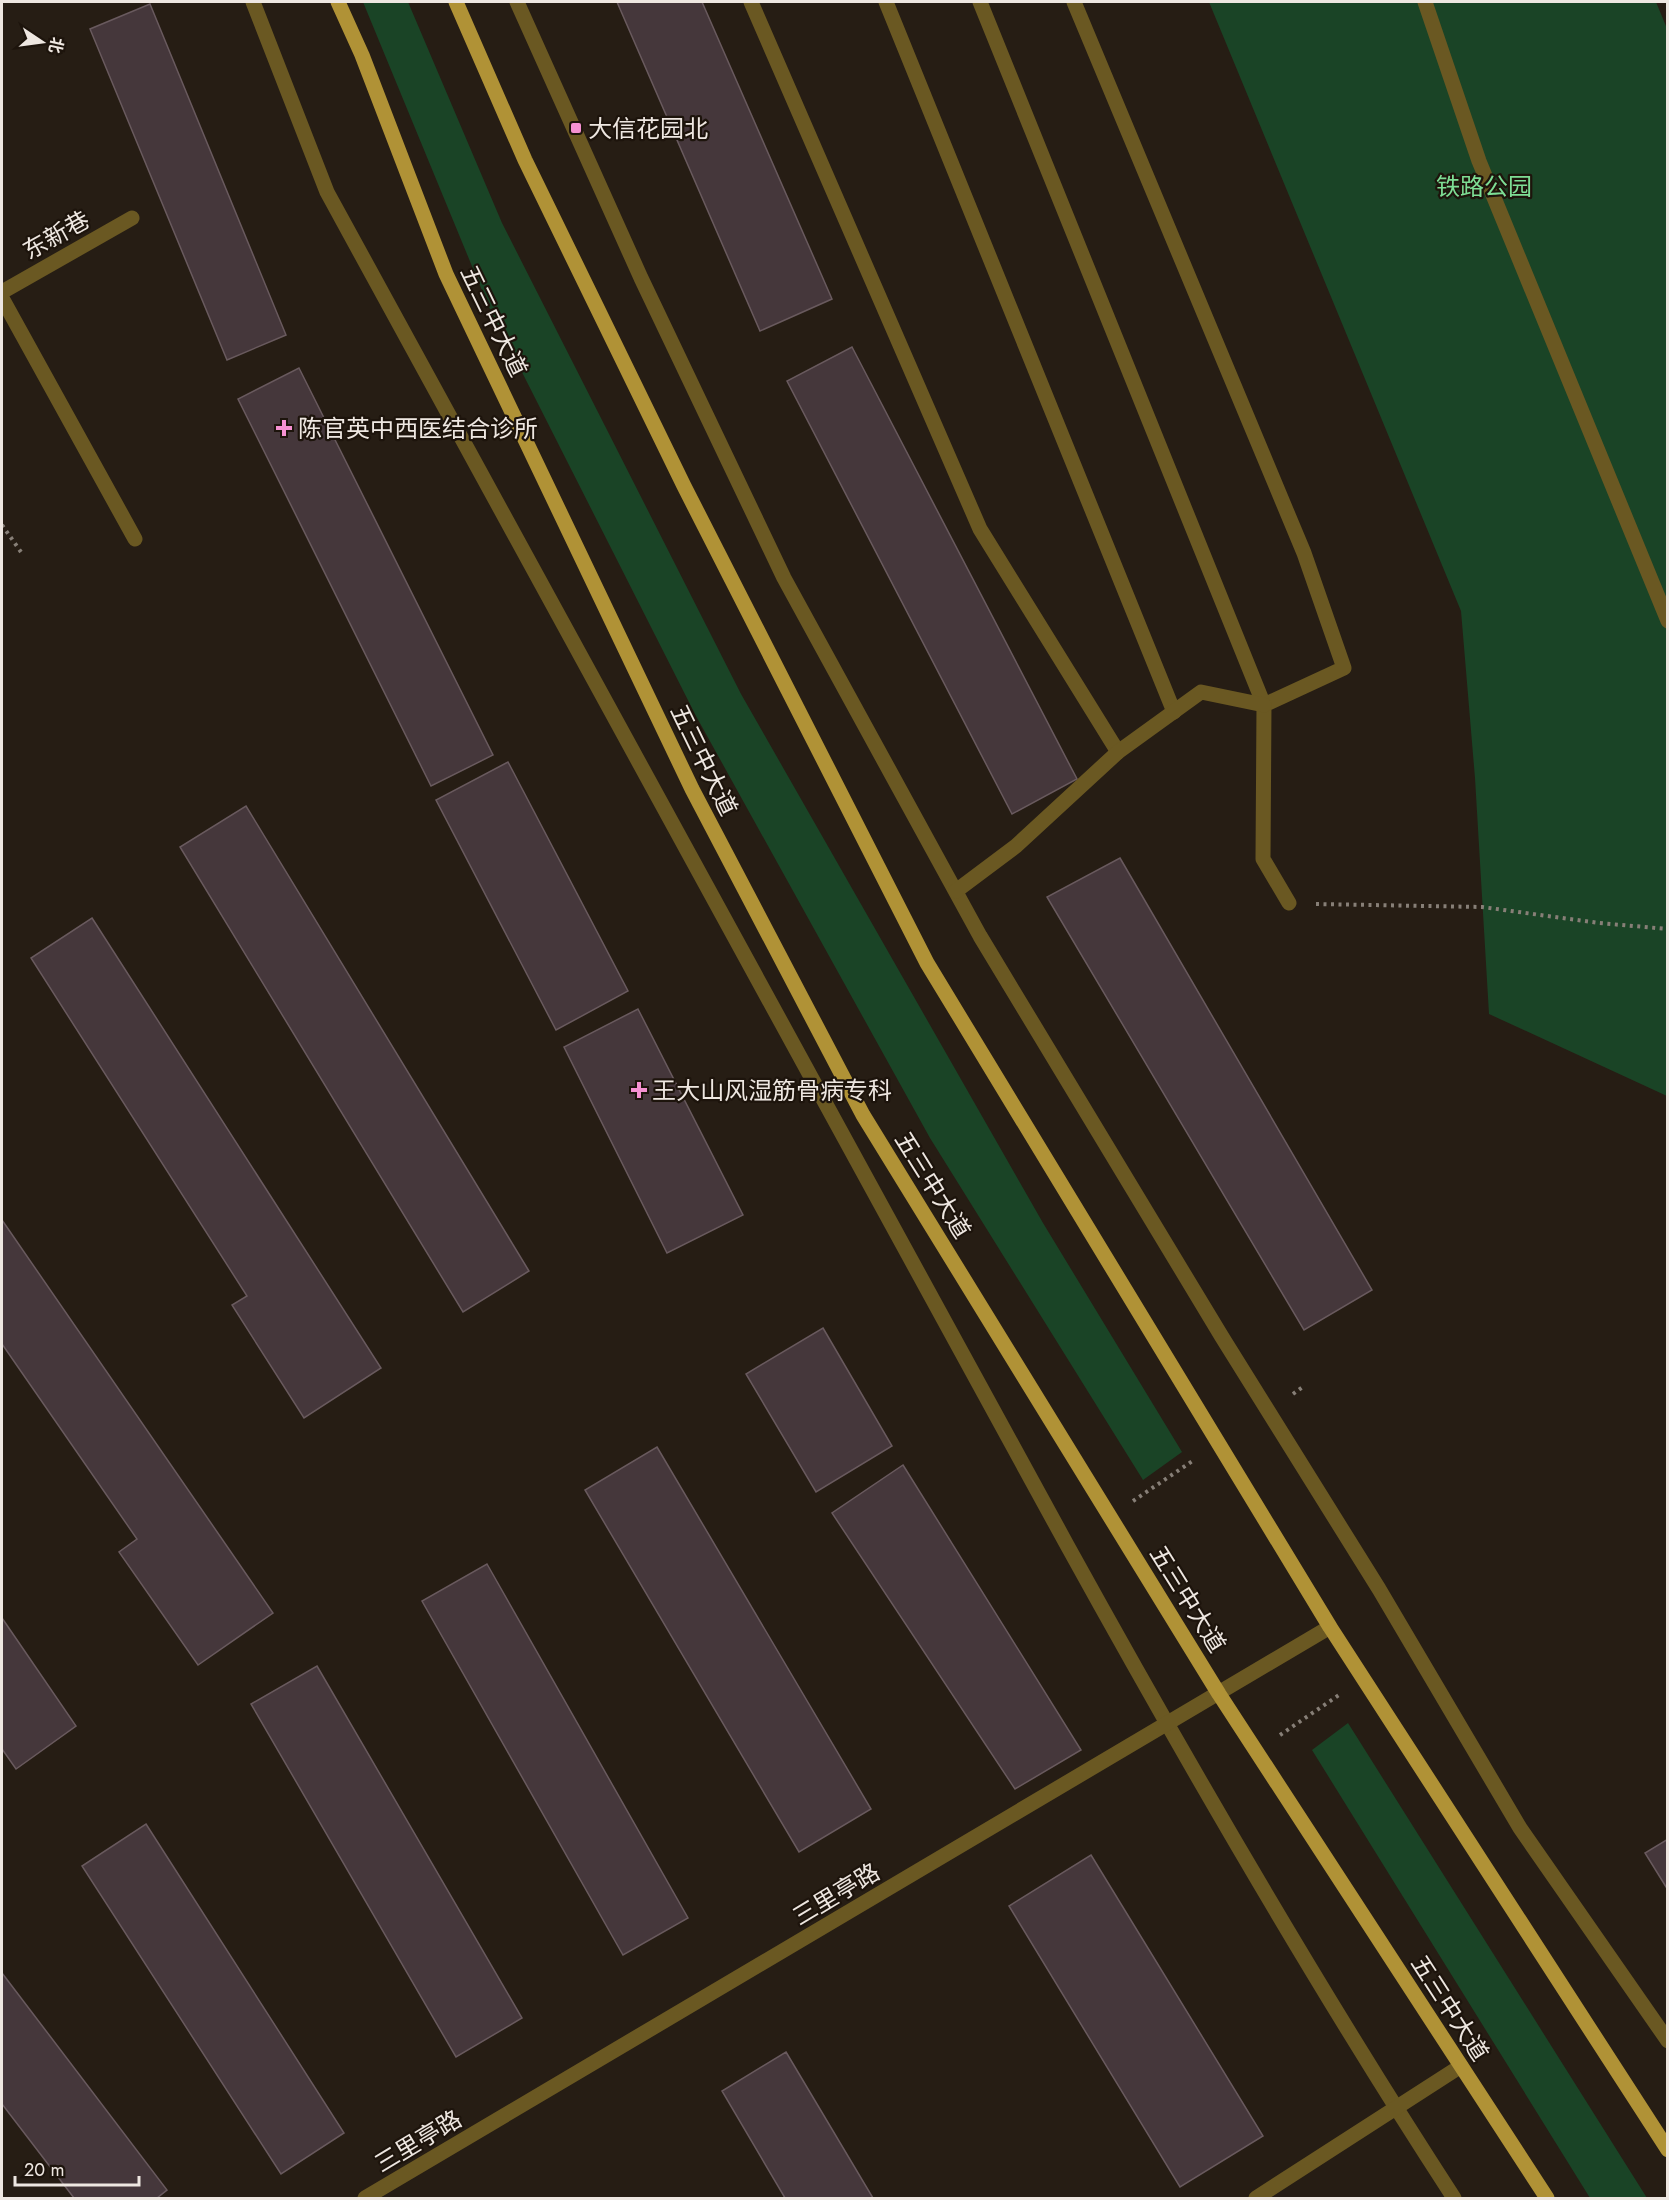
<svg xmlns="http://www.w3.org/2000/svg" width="1669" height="2200" viewBox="0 0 1669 2200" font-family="Jost,'Noto Sans SC',sans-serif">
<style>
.green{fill:#1a4426}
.building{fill:#45373b;stroke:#695a5e;stroke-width:1.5}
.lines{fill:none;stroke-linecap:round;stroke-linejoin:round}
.path{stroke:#877f77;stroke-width:4;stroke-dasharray:3 4.5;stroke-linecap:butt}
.service{stroke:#6a5822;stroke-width:15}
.minor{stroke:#6a5822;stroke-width:15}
.tertiary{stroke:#6a5822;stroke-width:15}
.primary{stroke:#b09236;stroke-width:15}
.poi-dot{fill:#f591d2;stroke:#1d140c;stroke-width:2}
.labels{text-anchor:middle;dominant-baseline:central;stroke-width:4.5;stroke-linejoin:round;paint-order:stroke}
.poi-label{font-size:24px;fill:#eee7e1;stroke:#1d140c;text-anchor:start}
.park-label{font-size:24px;fill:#7ede95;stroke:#1d140c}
.street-label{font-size:24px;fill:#eee7e1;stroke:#1d140c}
</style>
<rect width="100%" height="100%" fill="#261d14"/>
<path class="green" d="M 363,2 L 408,2 L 502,223 L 741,694 L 1043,1223 L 1182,1452 L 1143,1480 L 930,1138 L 696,716 L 488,305 Z
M 1209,2 L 1656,2 L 1668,31 L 1667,1096 L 1489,1014 L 1475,778 L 1461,611 Z
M 1348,1723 L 1647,2198 L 1590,2198 L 1312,1750 Z"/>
<path class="building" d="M 617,2 L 702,2 L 832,299 L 760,331 Z
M 150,4 L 286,335 L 227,360 L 90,29 Z
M 852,347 L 1077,779 L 1012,814 L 787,381 Z
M 299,368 L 493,755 L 431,786 L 238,399 Z
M 508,762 L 628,991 L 556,1030 L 436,800 Z
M 246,806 L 529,1271 L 463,1312 L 180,847 Z
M 1120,858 L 1372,1290 L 1304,1330 L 1047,897 Z
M 92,918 L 381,1368 L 304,1418 L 232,1305 L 247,1296 L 31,958 Z
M 638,1009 L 743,1215 L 667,1253 L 564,1047 Z
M 2,1220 L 273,1613 L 198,1665 L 119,1552 L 137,1539 L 2,1344 Z
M 823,1328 L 892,1446 L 816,1492 L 746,1374 Z
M 657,1447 L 871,1809 L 799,1852 L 585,1490 Z
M 903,1465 L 1081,1750 L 1015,1789 L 832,1513 Z
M 487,1564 L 688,1918 L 623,1955 L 422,1601 Z
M 2,1618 L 76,1726 L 16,1769 L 2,1749 Z
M 317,1666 L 522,2018 L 456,2057 L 251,1704 Z
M 146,1824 L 344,2133 L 281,2174 L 82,1866 Z
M 1668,1839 L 1668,1890 L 1645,1853 Z
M 1091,1855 L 1263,2136 L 1180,2187 L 1009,1906 Z
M 2,1973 L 167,2190 L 157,2198 L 74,2198 L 2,2104 Z
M 786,2052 L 873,2198 L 785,2198 L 722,2091 Z"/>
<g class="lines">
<path class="path" d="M 2,525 L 21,552
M 1316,904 L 1482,907 L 1599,923 L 1668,929
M 1293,1394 L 1304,1386
M 1133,1501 L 1194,1460
M 1280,1735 L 1339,1695"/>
<path class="service" d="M 253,2 L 327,192 L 1067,1545 C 1189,1766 1316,1986 1454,2198
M 517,2 L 641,278 L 784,578 L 980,936 L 1222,1337 L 1379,1589 L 1520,1828 L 1668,2041
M 751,2 L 980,529 L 1118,752
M 886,2 L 1174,712
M 980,2 L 1264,705 L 1263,859 L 1289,903
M 1074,2 L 1304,553 L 1344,668 L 1264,705
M 2,292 L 132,218
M 2,298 L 135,539"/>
<path class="minor" d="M 1425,2 L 1479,161 L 1668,621
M 956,891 L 1016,846 L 1118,752 L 1201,692 L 1264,705
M 1256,2198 L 1461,2066"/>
<path class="tertiary" d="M 365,2198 L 1330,1627"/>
<path class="primary" d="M 338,2 L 362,55 L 446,274 L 692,789 L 863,1115 L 1219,1694 L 1547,2198
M 456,2 L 525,160 L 684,486 L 927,963 L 1330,1627 L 1668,2150"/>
</g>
<g class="poi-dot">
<rect x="570" y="122" width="12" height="12" rx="3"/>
<path d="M281 419h6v6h6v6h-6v6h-6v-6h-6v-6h6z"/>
<path d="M636 1081h6v6h6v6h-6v6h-6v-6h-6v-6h6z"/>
</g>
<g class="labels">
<g class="poi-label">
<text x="588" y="128">大信花园北</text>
<text x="298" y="428">陈官英中西医结合诊所</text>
<text x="652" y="1090">王大山风湿筋骨病专科</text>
</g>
<g class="park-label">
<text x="1484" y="186">铁路公园</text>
</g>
<g class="street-label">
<text transform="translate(56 235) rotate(-29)">东新巷</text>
<text transform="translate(494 321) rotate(64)">五三中大道</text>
<text transform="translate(704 760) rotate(64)">五三中大道</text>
<text transform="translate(933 1185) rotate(58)">五三中大道</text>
<text transform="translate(1188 1599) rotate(58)">五三中大道</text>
<text transform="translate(836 1894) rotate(-31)">三里亭路</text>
<text transform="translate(1450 2008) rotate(57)">五三中大道</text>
<text transform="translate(418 2141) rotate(-31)">三里亭路</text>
</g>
</g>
<rect width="1669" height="2200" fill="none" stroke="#eee7e1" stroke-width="6"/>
<g transform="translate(42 42) rotate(103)" stroke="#1d140c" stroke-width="4.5" paint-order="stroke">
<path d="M0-4.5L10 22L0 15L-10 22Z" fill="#eee7e1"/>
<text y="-9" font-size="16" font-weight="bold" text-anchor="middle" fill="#eee7e1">北</text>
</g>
<path d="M15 2176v9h124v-9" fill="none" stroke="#eee7e1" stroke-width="3"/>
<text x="24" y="2176" font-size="18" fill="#eee7e1" stroke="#1d140c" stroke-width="4.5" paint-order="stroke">20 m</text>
</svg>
